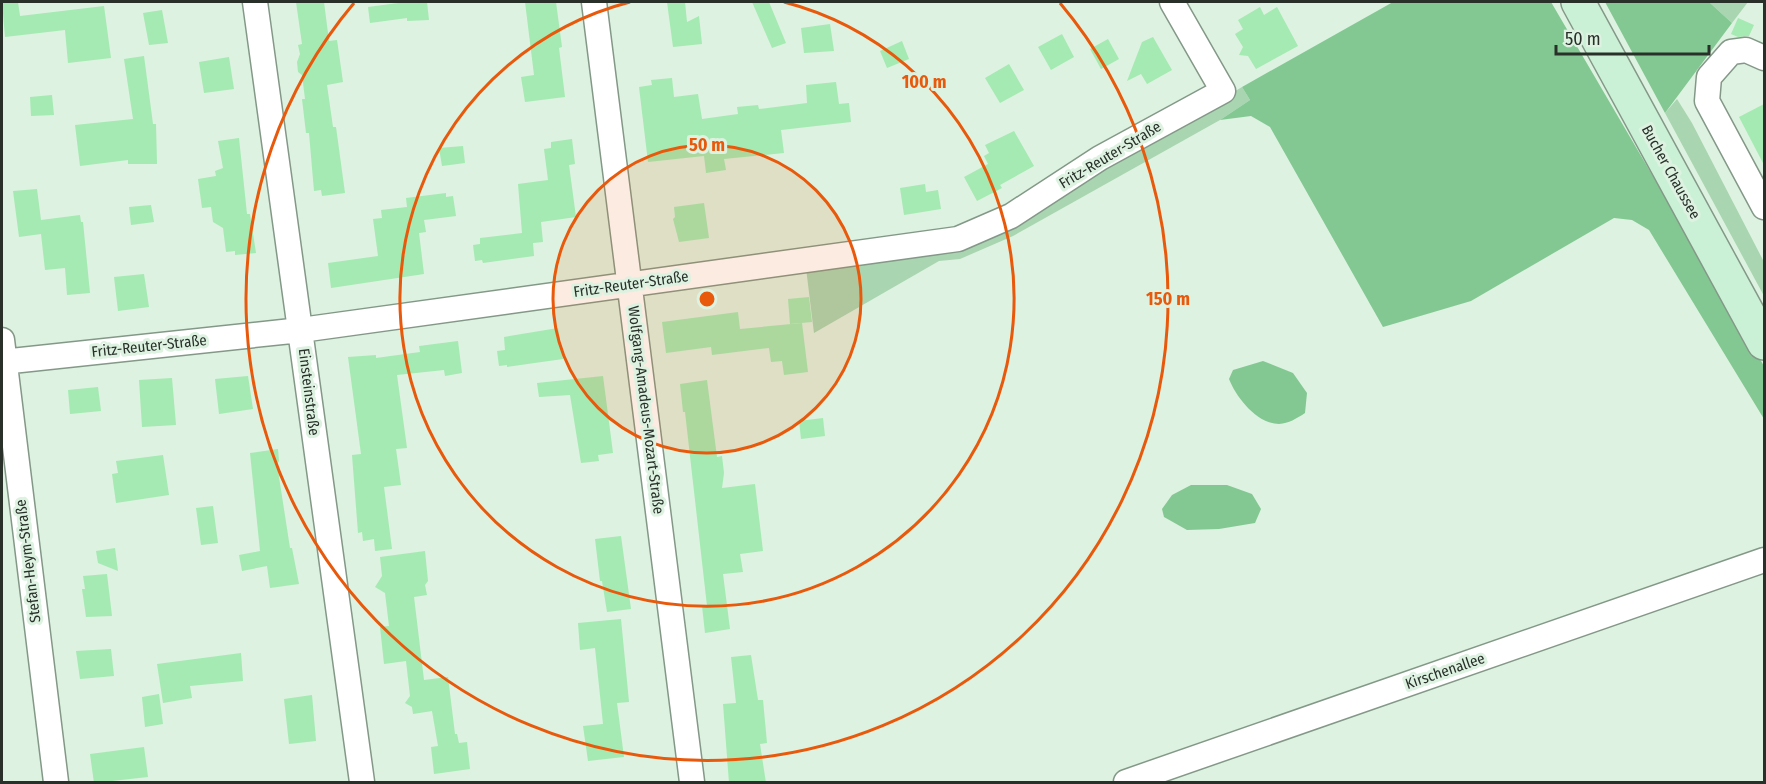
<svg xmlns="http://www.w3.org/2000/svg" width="1766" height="784" viewBox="0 0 1766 784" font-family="'Fira Sans Condensed',sans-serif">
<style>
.green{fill:#a9d5b1}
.forest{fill:#83c892}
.building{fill:#a4eab2}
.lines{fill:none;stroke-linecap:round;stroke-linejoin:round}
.street-casing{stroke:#849888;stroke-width:27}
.secondary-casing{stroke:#849888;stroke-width:36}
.street{stroke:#fff;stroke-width:24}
.secondary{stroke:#caf1d5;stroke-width:33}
.ring{fill:none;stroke:#e8590c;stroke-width:3}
.labels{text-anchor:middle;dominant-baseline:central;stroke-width:6;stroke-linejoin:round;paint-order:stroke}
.street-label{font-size:15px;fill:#283029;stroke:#ddf2e0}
.centre{fill:#e8590c;stroke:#ddf2e0;stroke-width:3}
.ring-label{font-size:18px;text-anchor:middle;font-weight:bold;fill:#e8590c;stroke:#ddf2e0;stroke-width:6;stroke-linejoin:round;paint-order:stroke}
</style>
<rect width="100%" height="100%" fill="#ddf2e0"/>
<path class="green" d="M 1709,2 L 1748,2 L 1732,23 Z
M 1242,87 L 1250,100 L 1220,120 L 1013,236 L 960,259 L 939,261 L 814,333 L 806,268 L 994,234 Z
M 1677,99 L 1692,123 L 1764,262 L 1764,296 L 1665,113 Z"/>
<path class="forest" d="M 1393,2 L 1551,2 L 1764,366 L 1764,419 L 1649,230 L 1632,220 L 1614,218 L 1471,301 L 1383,327 L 1270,127 L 1251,116 L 1220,120 L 1250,100 L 1242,87 Z
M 1605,2 L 1709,2 L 1732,23 L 1665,113 Z
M 1263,361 L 1293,373 L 1307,393 L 1305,413 C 1296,419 1289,423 1279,424 C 1257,424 1236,397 1229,379 L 1233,370 Z
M 1191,485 L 1227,485 L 1252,494 L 1261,509 L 1255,523 L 1219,529 L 1187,530 L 1164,517 L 1162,509 L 1172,495 Z"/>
<path class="building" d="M 2,2 L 18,2 L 20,16 L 104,6 L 111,58 L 68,63 L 65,30 L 5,37 Z
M 296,2 L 324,2 L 329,41 L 337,40 L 343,82 L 327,85 L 333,127 L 336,127 L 345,193 L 322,196 L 321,190 L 314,191 L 309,133 L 306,133 L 302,99 L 305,99 L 302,75 L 298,72 L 297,62 L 300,54 L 298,45 L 302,44 Z
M 406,2 L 427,2 L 429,20 L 407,21 L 407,18 L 370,23 L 368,7 Z
M 525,2 L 556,2 L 562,47 L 559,48 L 565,97 L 525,102 L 521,77 L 534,75 Z
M 667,2 L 685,2 L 687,22 L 699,16 L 702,44 L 673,47 Z
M 752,2 L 769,2 L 786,43 L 772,48 Z
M 1260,7 L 1264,15 L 1277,7 L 1298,46 L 1256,69 L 1248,56 L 1239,55 L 1243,47 L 1235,34 L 1243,29 L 1238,20 Z
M 162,10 L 168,43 L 149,45 L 143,13 Z
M 1738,18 L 1754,25 L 1749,36 L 1738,37 L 1731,34 Z
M 830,24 L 834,51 L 804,53 L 801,28 Z
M 1062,34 L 1074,57 L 1051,70 L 1038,47 Z
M 1153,37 L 1172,70 L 1147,84 L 1141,74 L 1127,81 L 1142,42 Z
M 1108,39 L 1119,59 L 1101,69 L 1090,49 Z
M 902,41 L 909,59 L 887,68 L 880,51 Z
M 144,56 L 153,124 L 156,124 L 157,164 L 128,164 L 128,160 L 80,166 L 75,125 L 133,119 L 124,59 Z
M 229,57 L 234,89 L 204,93 L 199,62 Z
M 1009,64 L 1024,90 L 1000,103 L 985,78 Z
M 672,78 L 674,97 L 698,94 L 702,119 L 738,114 L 737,107 L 758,105 L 759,109 L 807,103 L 806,85 L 836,82 L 839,104 L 849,103 L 851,122 L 781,130 L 784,153 L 724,159 L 726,170 L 706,173 L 704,156 L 648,162 L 639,87 L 652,85 L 651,80 Z
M 52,95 L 54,115 L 31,116 L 30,97 Z
M 1764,104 L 1764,165 L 1739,117 Z
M 1014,131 L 1034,166 L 1000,185 L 1002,188 L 977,201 L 964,177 L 988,164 L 984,156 L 989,153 L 985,145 Z
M 239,138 L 247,214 L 250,214 L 256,253 L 235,255 L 235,251 L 226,252 L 223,228 L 213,222 L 211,207 L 202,208 L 198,179 L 216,176 L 215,171 L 223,168 L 218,141 Z
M 572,139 L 575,164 L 569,165 L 576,217 L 541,222 L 543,242 L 533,243 L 534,256 L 483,263 L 482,260 L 475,261 L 473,245 L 480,244 L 480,238 L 522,233 L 518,184 L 548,180 L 544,149 L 551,148 L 551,142 Z
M 463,146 L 465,163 L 442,166 L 439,148 Z
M 925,184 L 926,192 L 938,190 L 941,209 L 904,215 L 900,188 Z
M 37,189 L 41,220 L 80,215 L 81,222 L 83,222 L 90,293 L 67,295 L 65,268 L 45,270 L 41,234 L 19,237 L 13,191 Z
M 446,193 L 446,197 L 453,196 L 456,216 L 424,220 L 426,232 L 419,233 L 424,274 L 331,288 L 328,263 L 378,256 L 373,219 L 382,218 L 381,210 L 407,207 L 406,198 Z
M 704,203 L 709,238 L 679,242 L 673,219 L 675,217 L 674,207 Z
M 151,205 L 154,222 L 131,225 L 129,207 Z
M 144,274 L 149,307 L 118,311 L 114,277 Z
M 809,297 L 812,322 L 790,324 L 788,299 Z
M 738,312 L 740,329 L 802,323 L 808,372 L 784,375 L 782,361 L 771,362 L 769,348 L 712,355 L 711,347 L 666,353 L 662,322 Z
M 558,328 L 563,359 L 507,367 L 507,365 L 499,366 L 497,351 L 505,350 L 504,337 Z
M 458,341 L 462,373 L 445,376 L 444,370 L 397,375 L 407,448 L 396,449 L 401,485 L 384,487 L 392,549 L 375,551 L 374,539 L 363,541 L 362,532 L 358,533 L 352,455 L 361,454 L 348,357 L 376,355 L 376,358 L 420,352 L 419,346 Z
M 248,376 L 253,409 L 219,414 L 215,379 Z
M 603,376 L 613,453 L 598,455 L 599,461 L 581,463 L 570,395 L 539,397 L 537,383 Z
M 172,378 L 176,425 L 142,427 L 139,380 Z
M 707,380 L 717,457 L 722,456 L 724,473 L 722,488 L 755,484 L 763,551 L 740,554 L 743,572 L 723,574 L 730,629 L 705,633 L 702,606 L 707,606 L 685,412 L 683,412 L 680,384 Z
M 98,387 L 101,411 L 70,414 L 68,390 Z
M 823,418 L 825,436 L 801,439 L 799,421 Z
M 278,449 L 279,461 L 277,464 L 290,548 L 292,548 L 299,584 L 270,588 L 267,566 L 242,571 L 239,555 L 260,551 L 250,453 Z
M 163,455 L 169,495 L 116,503 L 112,474 L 118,473 L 116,461 Z
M 213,506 L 218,543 L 201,545 L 196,508 Z
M 621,536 L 631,609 L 607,612 L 602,581 L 600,581 L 595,539 Z
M 115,548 L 118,571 L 98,563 L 96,551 Z
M 425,551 L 428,581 L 425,585 L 427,595 L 414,597 L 424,680 L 448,677 L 455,734 L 457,734 L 459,743 L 467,742 L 470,769 L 434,774 L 431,747 L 438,746 L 432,711 L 413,714 L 412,707 L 405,703 L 410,696 L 406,661 L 384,664 L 380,627 L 389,626 L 385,593 L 375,587 L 382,576 L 380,557 Z
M 107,574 L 112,616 L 86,617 L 82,589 L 85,589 L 83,576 Z
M 621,619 L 629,702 L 617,703 L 624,757 L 588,761 L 583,726 L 603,724 L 595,648 L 580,650 L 578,623 Z
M 111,649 L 114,676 L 80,679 L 76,651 Z
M 241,653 L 243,681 L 190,686 L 192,698 L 163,703 L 157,664 Z
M 751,655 L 758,700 L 763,700 L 767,743 L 760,744 L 766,783 L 729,783 L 723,704 L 736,703 L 731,657 Z
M 159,694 L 163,724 L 145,727 L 142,697 Z
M 312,695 L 316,741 L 289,744 L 284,699 Z
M 144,747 L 148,777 L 94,783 L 90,754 Z"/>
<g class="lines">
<defs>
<path id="street" d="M 255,2 L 362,782
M 594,2 L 692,782
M 1764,58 L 1746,50 L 1731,52 L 1709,77 L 1707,101 L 1764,207
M 2,340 L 56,782
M 2,362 L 301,330 L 958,239 L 1011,216 L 1100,158 L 1223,91 L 1172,2
M 1126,782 L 1764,560"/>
<path id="secondary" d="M 1578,2 L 1764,343"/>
</defs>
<use href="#street" class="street-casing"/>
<use href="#secondary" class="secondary-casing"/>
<use href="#street" class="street"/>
<use href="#secondary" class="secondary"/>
</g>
<circle cx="707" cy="299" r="154" fill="#e8590c" fill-opacity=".12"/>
<g class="ring">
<circle cx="707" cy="299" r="154"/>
<path d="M784 2A307 307 0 1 1 630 2"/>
<path d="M1060 3A461 461 0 1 1 354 3"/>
</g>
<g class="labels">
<g class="street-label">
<text transform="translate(1110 155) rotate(-31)">Fritz-Reuter-Straße</text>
<text transform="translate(1671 172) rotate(61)">Bucher Chaussee</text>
<text transform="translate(631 284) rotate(-8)">Fritz-Reuter-Straße</text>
<text transform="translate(149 346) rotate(-6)">Fritz-Reuter-Straße</text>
<text transform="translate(309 392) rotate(83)">Einsteinstraße</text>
<text transform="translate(646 410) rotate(83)">Wolfgang-Amadeus-Mozart-Straße</text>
<text transform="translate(28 561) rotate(-97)">Stefan-Heym-Straße</text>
<text transform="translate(1445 671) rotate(-19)">Kirschenallee</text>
</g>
</g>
<circle cx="707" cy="299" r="9" class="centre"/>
<g class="ring-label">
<text x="924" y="88">100 m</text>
<text x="707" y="151">50 m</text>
<text x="1168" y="305">150 m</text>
</g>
<rect width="1766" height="784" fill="none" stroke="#283029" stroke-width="6"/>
<path d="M1556 45v9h153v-9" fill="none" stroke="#283029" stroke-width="3"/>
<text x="1565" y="45" font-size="18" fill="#283029" stroke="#ddf2e0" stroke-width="4.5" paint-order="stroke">50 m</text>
</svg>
